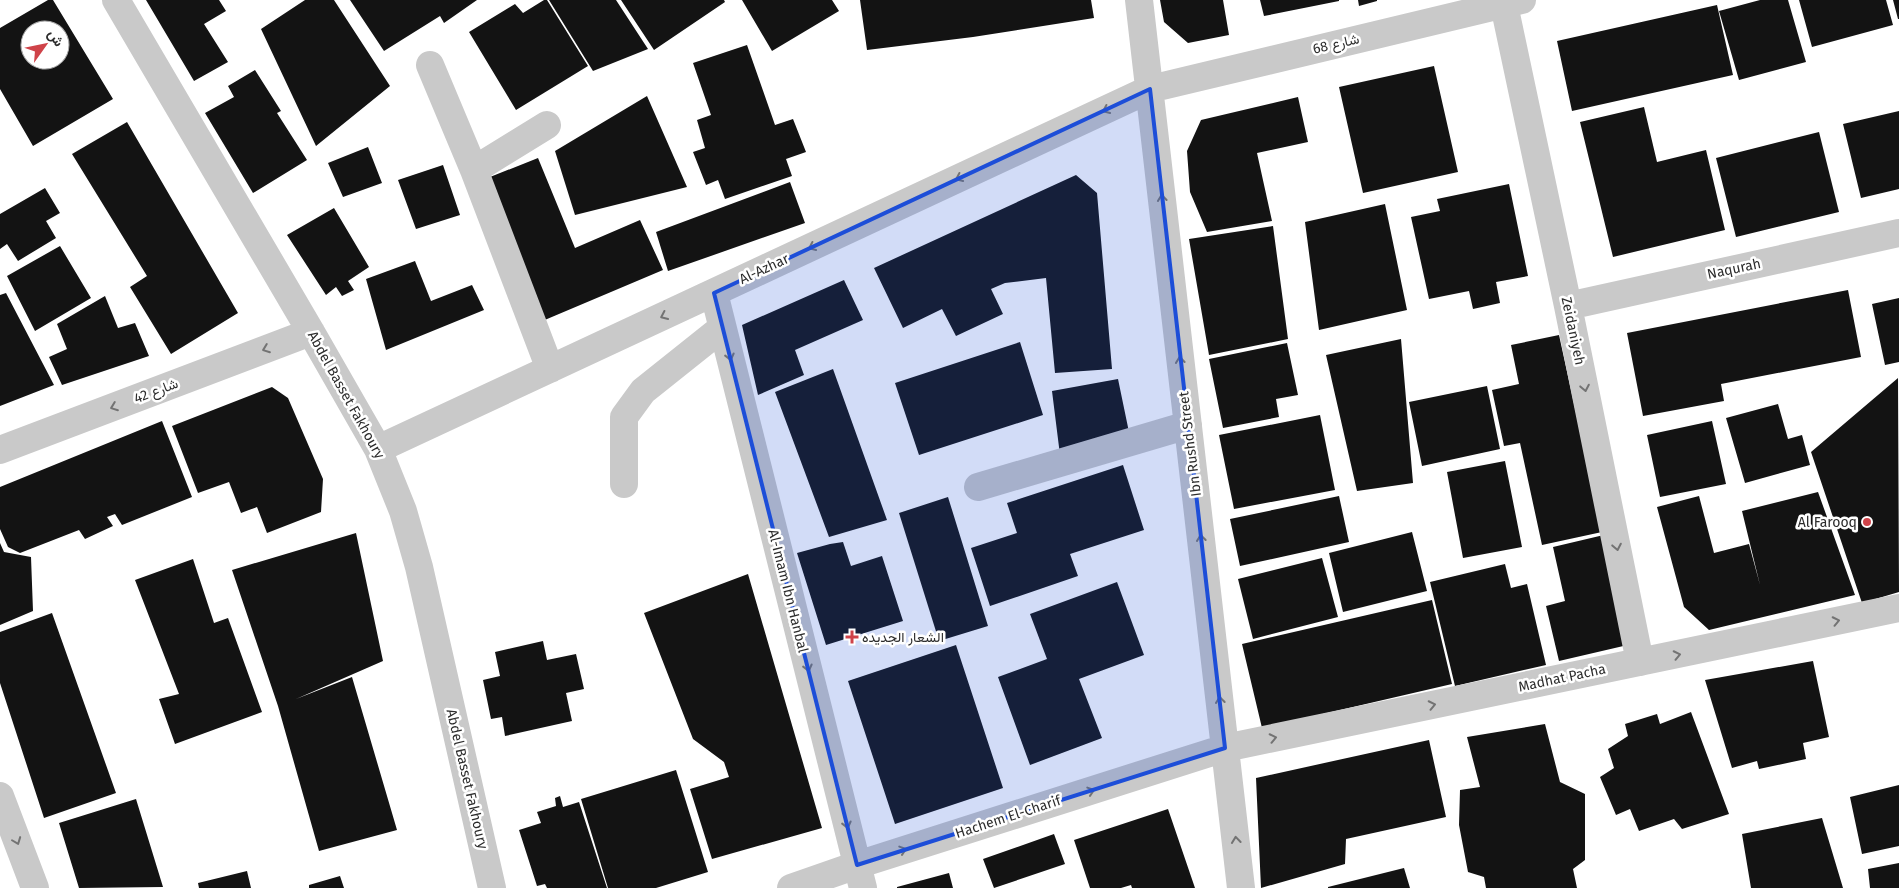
<svg xmlns="http://www.w3.org/2000/svg" width="1899" height="888" viewBox="0 0 1899 888" font-family="'Fira Sans',Vazirmatn,sans-serif">
<style>
.building{fill:#131313;fill-rule:evenodd}
.lines{fill:none;stroke-linecap:round;stroke-linejoin:round}
.minor{stroke:#c9c9c9;stroke-width:28}
.oneway{stroke:#737373}
.marked{fill:#1d4ed8;fill-opacity:0.2;stroke:#1d4ed8;stroke-width:4;stroke-linejoin:round}
.poi-dot{fill:#cf4349;stroke:#fff;stroke-width:2}
.labels{text-anchor:middle;dominant-baseline:central;stroke-width:5;stroke-linejoin:round;paint-order:stroke}
.street-label{font-size:14px;fill:#2c2c2c;stroke:#fff}
.poi-label{font-size:14px;fill:#2c2c2c;stroke:#fff;text-anchor:end}
</style>
<rect width="100%" height="100%" fill="#fff"/>
<path class="building" d="M 48,0 L 53,0 L 113,99 L 33,146 L 0,89 L 0,28 ZM 30,30 L 60,30 L 60,60 L 30,60 Z
M 146,0 L 219,0 L 226,11 L 204,24 L 228,62 L 194,81 Z
M 305,0 L 334,0 L 390,86 L 316,146 L 261,29 Z
M 350,0 L 477,0 L 444,23 L 440,16 L 384,51 Z
M 544,0 L 547,0 L 588,66 L 516,110 L 469,32 L 515,4 L 523,13 Z
M 549,0 L 616,0 L 648,49 L 593,71 Z
M 621,0 L 724,0 L 725,2 L 654,50 Z
M 742,0 L 832,0 L 839,11 L 772,51 Z
M 860,0 L 1091,0 L 1094,18 L 973,37 L 867,50 Z
M 1160,0 L 1223,0 L 1229,35 L 1188,43 L 1164,22 Z
M 1260,0 L 1339,0 L 1339,1 L 1264,16 Z
M 1358,0 L 1377,0 L 1377,1 L 1359,6 Z
M 1760,0 L 1788,0 L 1806,62 L 1739,80 L 1719,11 Z
M 1799,0 L 1886,0 L 1893,25 L 1812,47 Z
M 1893,0 L 1899,0 L 1899,19 L 1898,19 Z
M 1717,5 L 1733,75 L 1572,111 L 1557,41 Z
M 747,45 L 775,125 L 793,119 L 806,152 L 786,159 L 792,176 L 725,199 L 718,180 L 706,185 L 693,152 L 705,148 L 697,120 L 711,115 L 693,63 Z
M 1434,66 L 1458,172 L 1363,193 L 1339,87 Z
M 255,70 L 281,111 L 277,113 L 307,160 L 253,193 L 205,113 L 234,97 L 228,86 Z
M 647,96 L 687,187 L 575,215 L 555,151 Z
M 1298,97 L 1308,142 L 1257,153 L 1272,221 L 1207,232 L 1190,192 L 1187,151 L 1201,120 Z
M 1644,107 L 1657,162 L 1706,150 L 1725,230 L 1613,257 L 1580,122 Z
M 1899,111 L 1899,189 L 1861,198 L 1843,124 Z
M 127,122 L 238,313 L 171,354 L 130,287 L 147,276 L 72,154 Z
M 1819,132 L 1839,212 L 1736,237 L 1716,158 Z
M 368,147 L 382,183 L 343,197 L 328,163 Z
M 538,158 L 575,248 L 640,220 L 663,270 L 540,322 L 485,179 Z
M 443,165 L 460,215 L 416,229 L 398,180 Z
M 1076,175 L 1097,193 L 1112,369 L 1055,373 L 1046,278 L 1005,283 L 991,289 L 1003,314 L 956,336 L 942,309 L 903,328 L 874,268 Z
M 790,182 L 805,223 L 668,271 L 656,232 Z
M 1509,184 L 1528,276 L 1496,282 L 1500,303 L 1473,309 L 1469,291 L 1429,299 L 1411,217 L 1440,211 L 1437,199 Z
M 45,188 L 60,213 L 46,221 L 56,238 L 18,261 L 7,244 L 0,249 L 0,214 Z
M 1385,204 L 1407,310 L 1319,330 L 1305,222 Z
M 334,208 L 369,267 L 348,281 L 354,290 L 342,296 L 336,287 L 326,295 L 287,235 Z
M 1273,226 L 1288,339 L 1209,355 L 1189,239 Z
M 60,246 L 91,298 L 35,331 L 7,276 Z
M 415,261 L 431,301 L 472,285 L 484,310 L 386,350 L 366,279 Z
M 844,280 L 863,320 L 795,350 L 804,375 L 758,395 L 742,325 Z
M 1848,290 L 1861,357 L 1721,384 L 1724,401 L 1643,416 L 1627,333 Z
M 6,293 L 54,385 L 0,406 L 0,295 Z
M 105,296 L 118,328 L 135,323 L 149,356 L 62,385 L 49,357 L 67,349 L 57,324 Z
M 1899,298 L 1899,362 L 1885,365 L 1872,304 Z
M 1559,335 L 1602,532 L 1542,545 L 1520,443 L 1504,446 L 1492,390 L 1519,384 L 1511,345 Z
M 1401,339 L 1413,483 L 1357,491 L 1326,355 Z
M 1020,342 L 1043,415 L 919,455 L 895,383 Z
M 1287,343 L 1298,395 L 1276,399 L 1279,417 L 1223,428 L 1209,359 Z
M 833,369 L 887,520 L 829,537 L 775,392 Z
M 1898,378 L 1899,592 L 1862,603 L 1811,452 Z
M 1118,379 L 1130,437 L 1060,455 L 1052,391 Z
M 1487,386 L 1500,449 L 1422,466 L 1409,402 Z
M 272,387 L 288,398 L 323,479 L 321,512 L 267,533 L 257,507 L 241,513 L 229,482 L 198,493 L 172,426 Z
M 1778,404 L 1788,439 L 1802,435 L 1810,465 L 1745,483 L 1726,418 Z
M 1320,415 L 1335,490 L 1234,509 L 1219,435 Z
M 162,421 L 192,497 L 122,525 L 115,514 L 107,517 L 113,526 L 85,539 L 79,530 L 20,553 L 8,547 L 0,529 L 0,487 Z
M 1712,421 L 1726,484 L 1660,497 L 1647,435 Z
M 1505,461 L 1522,547 L 1463,558 L 1447,472 Z
M 1123,465 L 1144,530 L 1070,554 L 1078,576 L 990,606 L 971,548 L 1017,533 L 1007,503 Z
M 1818,492 L 1855,595 L 1709,630 L 1684,607 L 1657,507 L 1699,496 L 1714,553 L 1749,544 L 1760,585 L 1742,511 Z
M 1339,496 L 1349,542 L 1240,566 L 1230,519 Z
M 948,497 L 988,626 L 939,641 L 899,513 Z
M 1412,532 L 1427,591 L 1343,612 L 1329,553 Z
M 356,533 L 383,661 L 296,699 L 352,677 L 397,830 L 319,851 L 278,706 L 232,570 Z
M 1608,534 L 1632,644 L 1559,661 L 1546,606 L 1565,601 L 1553,547 Z
M 843,542 L 851,566 L 882,556 L 903,621 L 826,645 L 797,553 L 830,544 Z
M 0,543 L 4,552 L 31,557 L 33,611 L 0,625 Z
M 1322,558 L 1338,617 L 1253,639 L 1238,579 Z
M 193,559 L 214,623 L 228,618 L 262,712 L 175,744 L 159,699 L 179,694 L 135,580 Z
M 1505,564 L 1511,588 L 1527,584 L 1546,665 L 1455,686 L 1430,582 Z
M 748,574 L 822,828 L 712,859 L 690,789 L 729,777 L 724,762 L 693,739 L 644,613 Z
M 1117,582 L 1144,655 L 1079,679 L 1102,738 L 1030,765 L 998,677 L 1047,659 L 1030,614 Z
M 1432,600 L 1452,684 L 1262,728 L 1242,644 Z
M 52,613 L 116,793 L 44,818 L 0,683 L 0,632 Z
M 543,641 L 547,660 L 576,654 L 584,689 L 566,693 L 572,721 L 505,736 L 502,717 L 491,719 L 483,680 L 500,676 L 495,652 Z
M 956,645 L 1003,788 L 895,824 L 848,681 Z
M 1813,661 L 1829,737 L 1803,743 L 1806,759 L 1759,769 L 1757,761 L 1732,768 L 1705,680 Z
M 1691,712 L 1729,814 L 1682,829 L 1674,819 L 1639,831 L 1630,809 L 1616,815 L 1600,777 L 1614,768 L 1608,749 L 1628,736 L 1625,724 L 1657,714 L 1660,724 Z
M 1545,724 L 1560,782 L 1585,794 L 1585,860 L 1573,869 L 1577,888 L 1486,888 L 1484,877 L 1468,872 L 1459,825 L 1460,790 L 1480,787 L 1467,737 Z
M 1429,740 L 1446,817 L 1346,839 L 1345,864 L 1261,888 L 1256,778 Z
M 676,770 L 708,872 L 656,888 L 608,888 L 581,799 Z
M 1899,785 L 1899,846 L 1862,854 L 1850,797 Z
M 560,796 L 563,807 L 579,802 L 607,888 L 547,888 L 545,884 L 537,886 L 519,830 L 541,823 L 537,812 L 556,806 L 555,798 Z
M 136,799 L 163,887 L 79,888 L 59,823 Z
M 1168,809 L 1195,888 L 1132,888 L 1131,885 L 1121,888 L 1090,888 L 1074,840 Z
M 1822,818 L 1843,888 L 1751,888 L 1742,834 Z
M 1054,834 L 1065,864 L 994,888 L 983,859 Z
M 1899,863 L 1899,888 L 1870,888 L 1868,869 Z
M 1404,868 L 1410,888 L 1328,888 L 1328,887 Z
M 247,871 L 251,888 L 199,888 L 198,883 Z
M 949,873 L 953,888 L 897,888 L 897,887 Z
M 340,876 L 344,888 L 309,888 L 309,885 Z"/>
<g class="lines">
<path class="minor" d="M 116,0 L 311,332 L 378,449 L 403,511 L 419,567 L 492,888
M 1139,0 L 1241,888
M 1503,0 L 1568,306 L 1640,662
M 430,65 L 474,170 L 550,369
M 474,170 L 547,125
M 714,293 L 863,888
M 1568,306 L 1899,233
M 378,449 L 1150,89 L 1522,0
M 0,450 L 311,332
M 624,484 L 624,417 L 643,391 L 722,328
M 978,487 L 1188,425
M 0,796 L 35,888
M 791,888 L 857,865 L 1225,748 L 1899,608"/>
</g>
<defs><path id="oneway-chevron" d="M-2-3.5L2.5 0L-2 3.5" fill="none" stroke-width="1.6" stroke-linecap="round" stroke-linejoin="round" transform="scale(1.25)"/></defs>
<g class="oneway">
<use href="#oneway-chevron" transform="translate(1106 110) rotate(155)"/>
<use href="#oneway-chevron" transform="translate(959 178) rotate(155)"/>
<use href="#oneway-chevron" transform="translate(1162 198) rotate(-96)"/>
<use href="#oneway-chevron" transform="translate(812 247) rotate(155)"/>
<use href="#oneway-chevron" transform="translate(664 316) rotate(155)"/>
<use href="#oneway-chevron" transform="translate(266 349) rotate(159)"/>
<use href="#oneway-chevron" transform="translate(730 357) rotate(76)"/>
<use href="#oneway-chevron" transform="translate(1180 360) rotate(-96)"/>
<use href="#oneway-chevron" transform="translate(1585 388) rotate(79)"/>
<use href="#oneway-chevron" transform="translate(114 407) rotate(159)"/>
<use href="#oneway-chevron" transform="translate(1201 538) rotate(-97)"/>
<use href="#oneway-chevron" transform="translate(1617 547) rotate(79)"/>
<use href="#oneway-chevron" transform="translate(1836 621) rotate(-12)"/>
<use href="#oneway-chevron" transform="translate(1677 655) rotate(-12)"/>
<use href="#oneway-chevron" transform="translate(808 668) rotate(76)"/>
<use href="#oneway-chevron" transform="translate(1220 700) rotate(-97)"/>
<use href="#oneway-chevron" transform="translate(1432 705) rotate(-12)"/>
<use href="#oneway-chevron" transform="translate(1273 738) rotate(-12)"/>
<use href="#oneway-chevron" transform="translate(1091 791) rotate(-18)"/>
<use href="#oneway-chevron" transform="translate(847 825) rotate(76)"/>
<use href="#oneway-chevron" transform="translate(1236 840) rotate(-96)"/>
<use href="#oneway-chevron" transform="translate(17 841) rotate(69)"/>
<use href="#oneway-chevron" transform="translate(903 850) rotate(-18)"/>
</g>
<path class="marked" d="M 1150,89 L 1225,748 L 857,865 L 714,293 Z"/>
<g class="poi-dot">
<circle cx="1867" cy="522" r="5"/>
<path d="M849.5 629.5h5v5h5v5h-5v5h-5v-5h-5v-5h5z"/>
</g>
<g class="labels">
<g class="street-label">
<text transform="translate(1336 44) rotate(-13)">شارع 68</text>
<text transform="translate(764 269) rotate(-25)">Al-Azhar</text>
<text transform="translate(1734 269) rotate(-12)">Naqurah</text>
<text transform="translate(1573 331) rotate(78)">Zeidaniyeh</text>
<text transform="translate(156 391) rotate(-21)">شارع 42</text>
<text transform="translate(346 395) rotate(61)">Abdel Basset Fakhoury</text>
<text transform="translate(1190 444) rotate(-97)">Ibn Rushd Street</text>
<text transform="translate(788 591) rotate(76)">Al-Imam Ibn Hanbal</text>
<text transform="translate(1562 678) rotate(-12)">Madhat Pacha</text>
<text transform="translate(467 779) rotate(77)">Abdel Basset Fakhoury</text>
<text transform="translate(1008 817) rotate(-18)">Hachem El-Charif</text>
</g>
<g class="poi-label">
<text x="1857" y="522">Al Farooq</text>
<text x="862" y="637" text-anchor="start">الشعار الجديده</text>
</g>
</g>
<g transform="translate(45 45) rotate(57)"><circle r="24" fill="#ffffff" stroke="#ababab"/>
<path d="M0-4L9 19L0 12L-9 19Z" fill="#cf4349"/>
<text y="-8" font-size="14" font-weight="bold" text-anchor="middle" fill="#2c2c2c">ش</text>
</g>
</svg>
